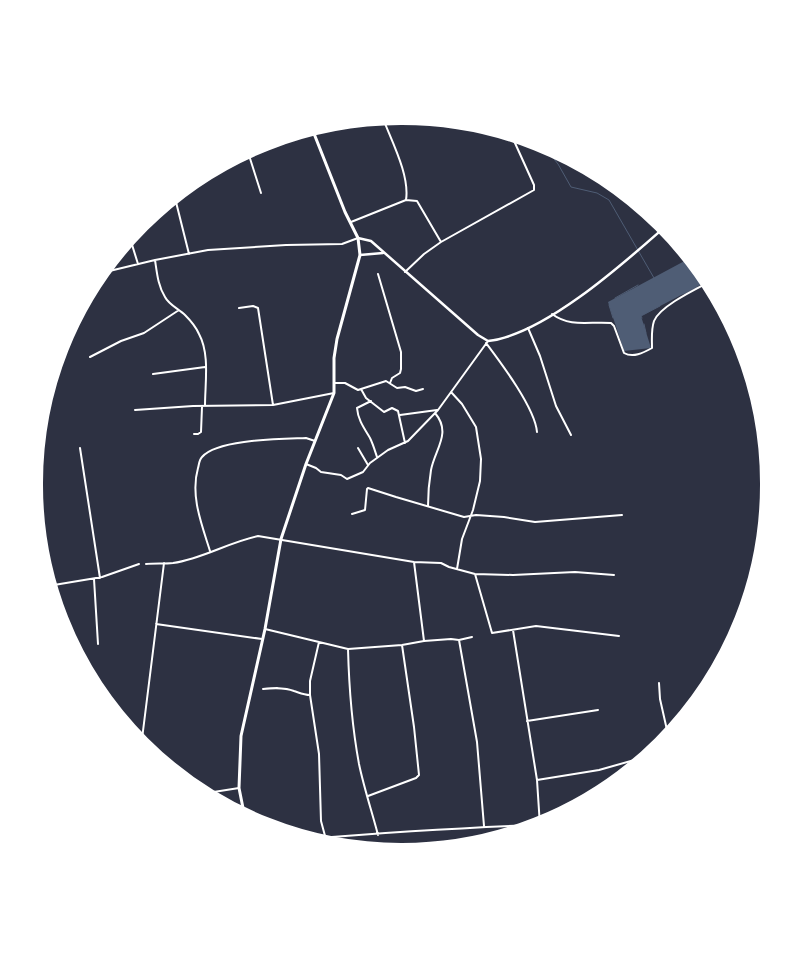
<svg xmlns="http://www.w3.org/2000/svg" width="803" height="968" viewBox="0 0 803 968" font-family="Bitter,serif">
<style>
.water{fill:#4f5d75}
.lines{fill:none;stroke-linecap:round;stroke-linejoin:round}
.stream{stroke:#4f5d75;stroke-width:1}
.minor{stroke:#fff;stroke-width:2}
.tertiary{stroke:#fff;stroke-width:2.5}
.secondary{stroke:#fff;stroke-width:3}
.rim{fill:none;stroke:#fff;stroke-width:6}
</style>
<rect width="100%" height="100%" fill="#2d3142"/>
<path class="water" d="M 692,257 L 710,280 L 641,316 L 651,348 L 624,351 L 608,302 Z"/>
<g class="lines">
<path class="stream" d="M 540,141 L 558,164 L 571,187 L 597,193 L 609,200 L 654,278
M 686,260 L 692,257
M 683,294 L 697,287
M 615,298 L 638,285
M 609,305 L 613,318
M 642,318 L 641,316 L 660,306
M 644,324 L 646,333"/>
<path class="minor" d="M 247,149 L 261,193
M 174,194 L 189,254
M 406,200 L 417,201 L 441,242
M 351,222 L 406,200 C 410,175 391,140 382,116
M 129,235 L 138,264
M 155,260 C 157,273 158,286 165,297 C 169,305 179,309 185,315 C 190,320 196,327 199,334 C 210,354 205,383 205,406
M 405,272 L 424,254 L 441,242 L 534,190 L 534,185 L 510,132
M 97,274 L 155,260 L 208,250 L 286,245 L 342,244 L 358,238
M 378,274 L 401,352 L 401,369 L 400,373 L 392,378 L 390,383
M 239,308 L 253,306 L 258,308 L 273,405
M 552,314 C 571,328 590,321 611,323 L 614,326 L 624,353 C 633,358 643,353 652,348 C 652,340 651,330 654,321 C 660,306 696,289 711,281
M 528,328 L 540,356 L 556,406 L 571,435
M 486,343 C 501,363 535,408 537,432
M 90,357 L 121,341 L 144,333 L 179,310
M 153,374 L 205,367
M 335,383 L 345,383 L 358,390 L 361,389 L 366,398 L 384,412 L 392,408 L 398,411 L 405,443
M 361,389 L 386,381 L 397,388 L 405,387 L 416,391 L 423,389
M 451,392 L 462,404 L 476,427 L 481,459 L 480,481 L 473,510 L 462,539 L 457,569
M 371,401 L 357,408 C 358,420 364,428 370,438 C 373,444 375,451 377,457
M 135,410 L 193,406 L 273,405 L 334,393
M 400,415 L 437,410
M 194,434 L 198,434 L 201,432 L 202,407
M 80,448 L 100,578
M 358,448 L 368,465
M 306,464 L 316,468 L 321,472 L 341,475 L 347,479 L 363,472 L 370,463 L 388,450 L 408,441 L 438,410 L 488,341
M 428,506 C 428,494 429,482 431,470 C 435,449 452,433 435,413
M 352,514 L 365,510 L 367,489 L 368,488 L 396,497 L 464,517 L 476,515 L 504,517 L 535,522 L 622,515
M 210,551 C 202,525 190,496 198,468 C 199,465 199,460 202,457 C 217,439 282,439 306,438 L 315,441
M 414,562 L 424,641
M 146,564 C 155,563 164,564 173,563 C 202,559 229,542 258,536 L 414,562 L 441,563 L 449,567 L 475,574 L 513,575 L 575,572 L 614,575
M 475,574 L 492,633 L 536,626 L 619,636
M 94,579 L 98,644
M 48,586 L 102,577 L 139,564
M 156,624 L 262,639
M 265,629 L 348,649 L 402,645 L 424,641 L 451,639 L 459,640 L 472,637
M 513,630 L 537,780 L 540,826
M 459,640 L 477,742 L 484,826
M 319,642 L 310,681 L 310,695 L 319,754 L 321,821 L 328,847
M 348,649 C 349,688 352,726 359,764 C 364,788 372,812 378,835
M 659,683 L 660,699 L 669,739
M 263,689 C 273,688 284,687 294,691 C 300,693 304,695 310,695
M 527,721 L 598,710
M 141,747 L 164,563
M 537,780 L 599,770 L 652,755
M 201,794 L 239,788
M 368,796 L 416,778 L 419,775 L 414,727 L 402,645
M 304,839 C 380,833 457,828 533,825 L 541,827"/>
<path class="tertiary" d="M 358,238 L 371,241 L 478,335 L 488,341 C 544,335 624,263 666,226
M 360,255 L 383,253"/>
<path class="secondary" d="M 247,819 L 243,808 L 239,788 L 241,736 L 265,629 L 281,539 L 306,464 L 334,393 L 334,358 L 337,339 L 360,255 L 358,238 L 345,212 L 311,126"/>
</g>
<path d="M0 0H803V968H0ZM401 122H402A361 361 0 0 1 763 483V485A361 361 0 0 1 402 846H401A361 361 0 0 1 40 485V483A361 361 0 0 1 401 122Z" fill="#fff" fill-rule="evenodd"/>
<path class="rim" d="M401 122H402A361 361 0 0 1 763 483V485A361 361 0 0 1 402 846H401A361 361 0 0 1 40 485V483A361 361 0 0 1 401 122Z"/>
</svg>
